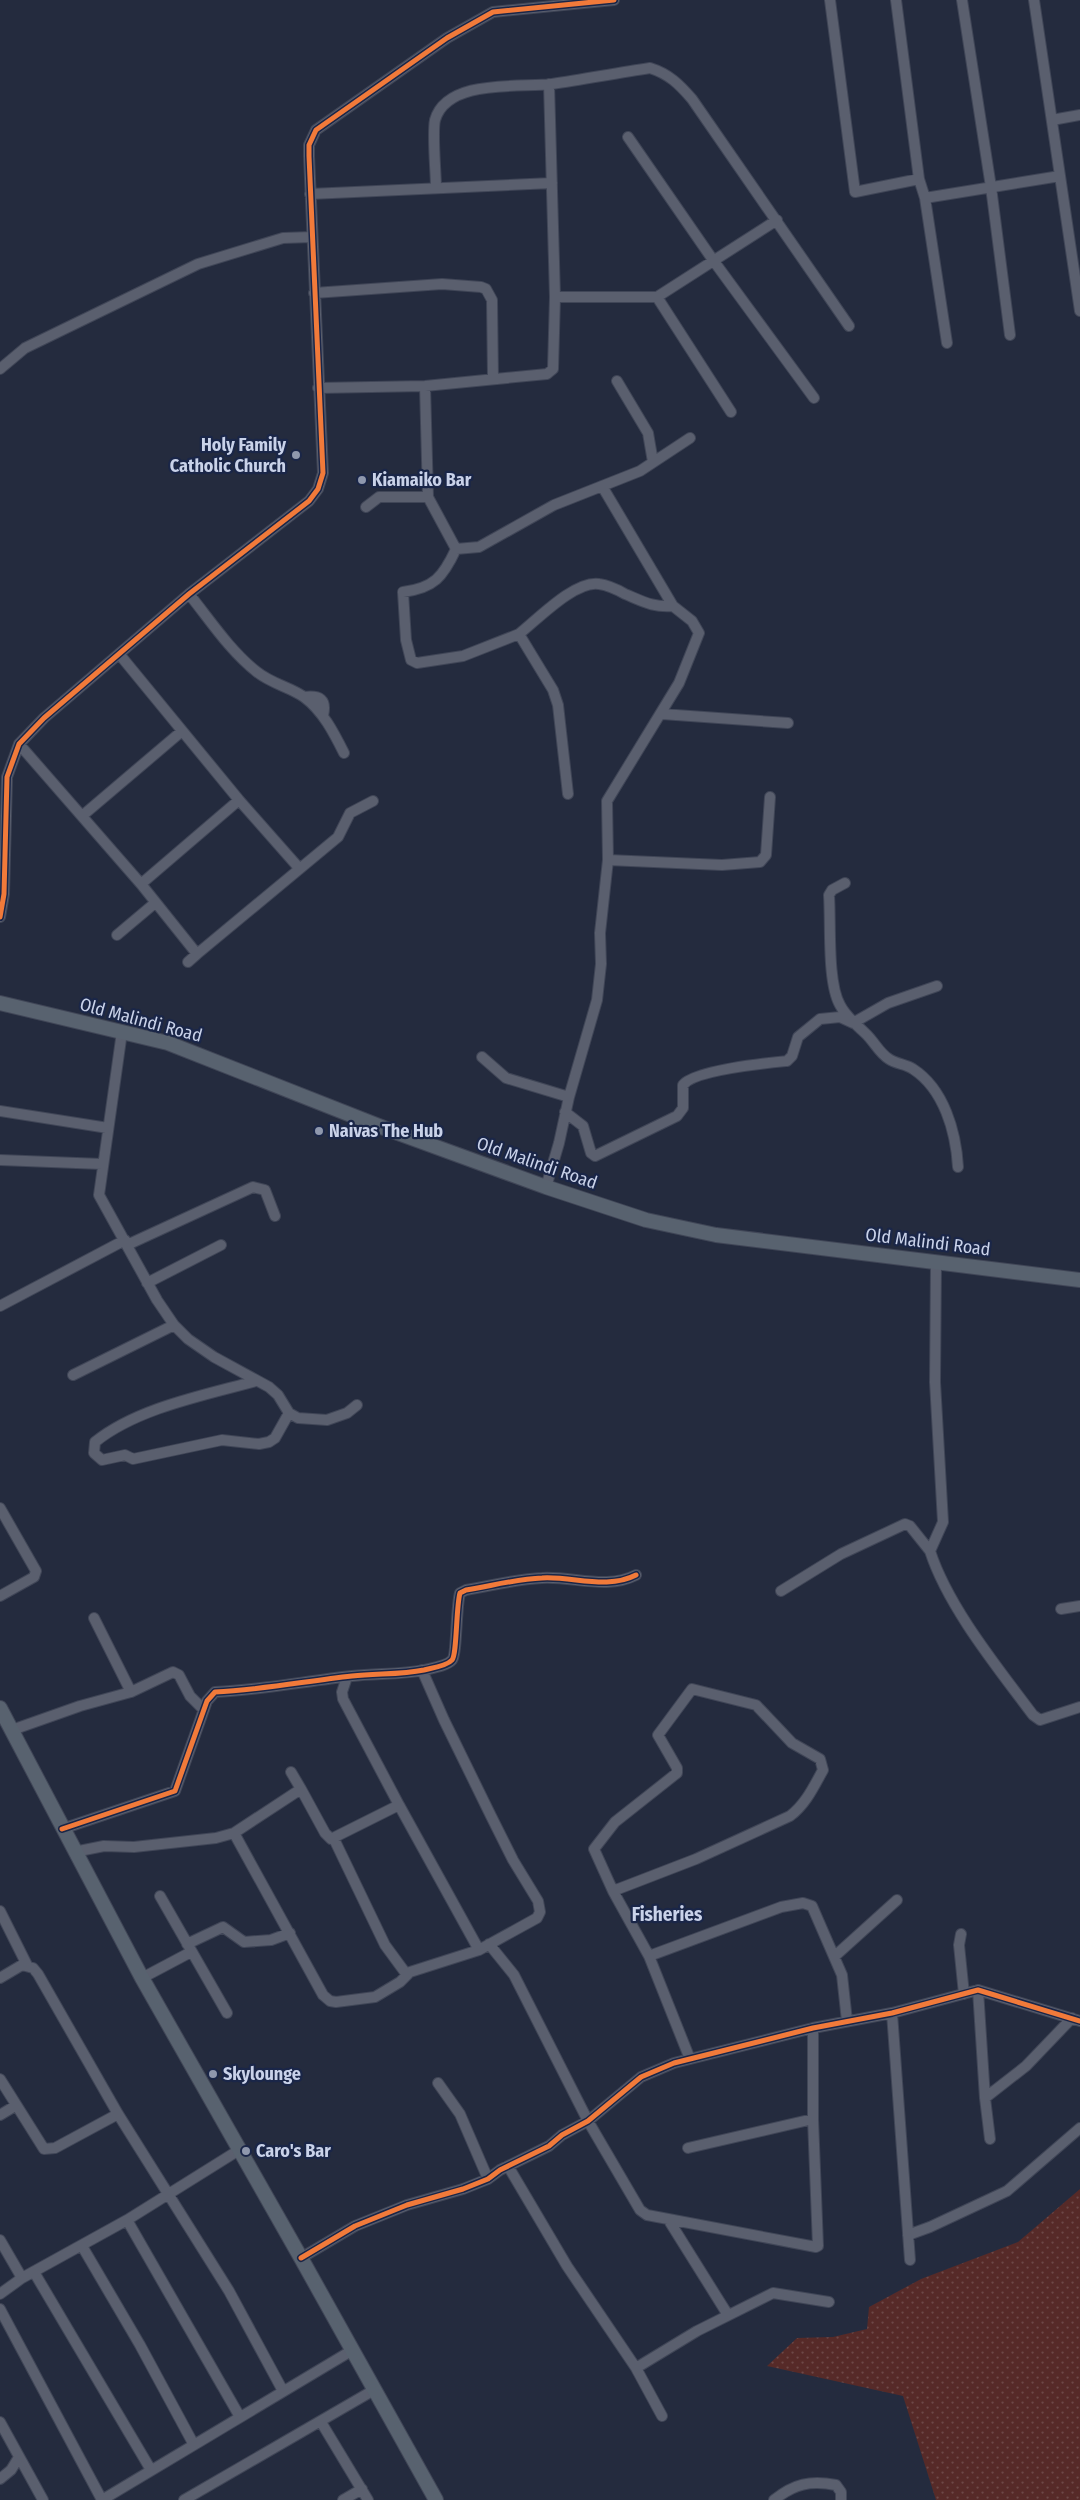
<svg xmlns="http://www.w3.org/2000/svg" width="1080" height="2500" viewBox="0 0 1080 2500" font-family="'Fira Sans Condensed',sans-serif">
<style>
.grass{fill:url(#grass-dots)}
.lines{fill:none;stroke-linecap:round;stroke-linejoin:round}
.street-casing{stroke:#404657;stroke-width:12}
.secondary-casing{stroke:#404657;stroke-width:16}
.street{stroke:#5a5f6e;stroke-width:10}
.secondary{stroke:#58626f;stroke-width:14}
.cycleway-casing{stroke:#1a2648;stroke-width:8}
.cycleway{stroke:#f17a3a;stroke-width:5}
.poi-dot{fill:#8f98ad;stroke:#1a2648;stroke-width:2}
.labels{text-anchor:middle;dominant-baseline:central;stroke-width:4.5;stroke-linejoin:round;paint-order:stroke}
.poi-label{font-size:18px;font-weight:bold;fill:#c9d2e9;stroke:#1a2648;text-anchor:start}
.street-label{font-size:18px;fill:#c9d2e9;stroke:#1a2648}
.neighbourhood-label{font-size:19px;font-weight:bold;fill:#c9d2e9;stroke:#1a2648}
</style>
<defs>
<pattern id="grass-dots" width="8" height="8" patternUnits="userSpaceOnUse" patternTransform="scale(1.25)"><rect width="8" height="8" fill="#562a28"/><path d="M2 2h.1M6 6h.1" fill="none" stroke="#6d4847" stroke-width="1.8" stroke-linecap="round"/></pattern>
</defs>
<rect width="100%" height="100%" fill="#242b3e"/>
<path class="grass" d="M 1080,2189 L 1080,2500 L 936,2500 L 903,2396 L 767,2366 L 797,2338 L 833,2337 L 867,2329 L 869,2307 L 921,2279 L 1018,2242 Z"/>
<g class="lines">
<defs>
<path id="street" d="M 830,0 L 855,192 L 919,179
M 896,0 L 919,179 L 925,198 L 947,343
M 962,0 L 991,187 L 1010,335
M 1034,0 L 1080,311
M 1052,120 L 1080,115
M 628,137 L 713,260 L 814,398
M 436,188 C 436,173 432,133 435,120 C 447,78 521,88 552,84 C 585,79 617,73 650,68 C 669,74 679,84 692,99 L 849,326
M 310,194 L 552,183
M 925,198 L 1060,176
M 314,293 L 442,284 L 481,287 L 486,289 L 492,300 L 493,379
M 555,297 L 657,297 L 777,220
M 657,297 L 731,412
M 0,369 L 25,348 L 198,264 L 283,238 L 312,237
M 617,381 L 648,433 L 653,462
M 425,386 L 428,497 L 456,549 C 443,577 434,588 403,592 L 406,640 L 411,660 L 417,663 L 463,656 L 519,634 L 553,690 L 558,705 L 568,794
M 318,388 L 425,386 L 547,374 L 553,369 L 555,297 L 549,84
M 366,507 L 379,497 L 428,497
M 456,549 L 479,547 L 554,505 L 640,471 L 690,438
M 189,594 C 210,620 230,651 257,672 C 272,684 290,687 304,697 C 323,711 334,733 344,753
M 519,634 C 537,620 575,580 599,584 C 607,585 618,590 625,594 C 642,601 654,608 673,606
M 120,655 L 239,800 L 299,868
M 304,697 C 320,695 327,699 323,716
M 662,714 L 788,723
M 19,744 L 141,884 L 197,954 L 338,837 L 350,813 L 373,801
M 82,816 L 182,731
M 608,860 L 722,865 L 760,862 L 766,855 L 770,797
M 845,883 L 832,890 L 829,895 C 831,924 827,982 840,1005 C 846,1017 856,1024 865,1033 C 874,1041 879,1053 889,1059 C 896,1064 906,1064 913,1069 C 944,1089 956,1132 958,1167
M 141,884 L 239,800
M 0,917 L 4,894 L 7,777 L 19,744 L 44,718 L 189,594 L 309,501 L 318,489 L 323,473 L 309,156 L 309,145 L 316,130 L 447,38 L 493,12 L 614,0
M 117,935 L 155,903
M 188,962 L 197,954
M 122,1032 L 99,1195 L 157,1300 L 174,1325 L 188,1339 L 214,1357 L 269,1387 L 278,1395 L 289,1413 L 298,1418 L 327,1420 L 347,1413 L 357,1405
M 482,1057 L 506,1078 L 569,1097 L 559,1143 L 546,1187
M 569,1097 L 597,1000 L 601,964 L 600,933 L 608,860 L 607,801 L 679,683 L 699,633 L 692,621 L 673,606 L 602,486
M 0,1111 L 108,1128
M 565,1112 L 583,1126 L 591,1153 L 595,1156 L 677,1116 L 683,1108 L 683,1085 C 694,1070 767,1063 787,1061 L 792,1056 L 798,1037 L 820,1019 L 840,1017 L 853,1023 L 888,1003 L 937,986
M 0,1160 L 102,1164
M 127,1245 L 253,1187 L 265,1190 L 275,1216
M 936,1263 L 935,1382 L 943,1522 L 930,1551 C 948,1607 998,1668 1033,1715 L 1040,1720 L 1080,1707
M 147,1283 L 221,1245
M 0,1306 L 125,1240
M 73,1375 L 174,1325
M 256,1381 C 205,1395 137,1408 95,1442 L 94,1453 L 102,1460 L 125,1455 L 133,1459 L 222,1440 L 259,1444 L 269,1442 L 275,1438 L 289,1413
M 0,1508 L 36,1571 L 34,1577 L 0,1596
M 781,1591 L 841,1554 L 905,1524 L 910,1526 L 930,1551
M 1061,1609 L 1080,1606
M 94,1618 L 131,1692
M 347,1677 L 342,1692 L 343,1699 L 399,1805
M 692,1689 L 756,1705 L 792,1743 L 820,1759 L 823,1770 C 814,1786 806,1804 790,1816 L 696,1859 L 613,1891 L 594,1849 L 615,1822 L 677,1773 L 677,1768 L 658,1735 Z
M 12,1730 L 80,1706 L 131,1692 L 173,1672 L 179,1675 L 190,1696 L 204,1710
M 291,1772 L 301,1789
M 62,1829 L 175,1791 L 207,1701 L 215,1692 C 261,1690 306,1681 352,1676 C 376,1673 400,1675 424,1670 C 432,1668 447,1666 452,1660 C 457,1655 456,1606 460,1593 L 466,1590 C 491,1586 516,1579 542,1578 C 573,1576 607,1590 636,1575
M 234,1833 L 323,1995 L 330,2001 L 336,2002 L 375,1997 L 400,1982 L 410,1972 L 479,1950 L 537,1918 L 540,1912 L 538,1901 L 513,1860 L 491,1816 L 444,1720 L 422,1670
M 334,1839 L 385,1945 L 407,1975
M 74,1852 L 104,1846 L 134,1847 L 216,1838 L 234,1833 L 301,1789 L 325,1833 L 331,1839 L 399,1805 L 479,1950
M 613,1891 L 649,1956
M 160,1896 L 227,2013
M 0,1911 L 27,1965
M 961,1934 L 959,1945 L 964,1994
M 187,1944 L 223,1927 L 244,1942 L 271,1940 L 290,1933
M 489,1944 L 514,1975 L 588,2121 L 640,2210 L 647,2215 L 816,2247 L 818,2246 L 813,2119 L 813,2028
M 835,1956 L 897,1900
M 0,1978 L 22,1965 L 33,1968 L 38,1974 L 118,2114 L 229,2291 L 283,2391
M 142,1978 L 191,1952
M 978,1990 L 985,2098 L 990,2139
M 892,2013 L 910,2260
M 690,2059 L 649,1956 L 781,1907 L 803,1903 L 812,1906 L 842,1975 L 847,2021
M 0,2079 L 44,2149 L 55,2148 L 118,2114
M 438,2083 L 460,2114 L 488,2179
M 985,2098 L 1026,2066 L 1072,2018
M 0,2115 L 15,2106
M 688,2148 L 813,2119
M 508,2166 L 567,2266 L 636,2368 L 662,2416
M 668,2219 L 728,2315
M 127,2220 L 240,2417
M 908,2235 L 930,2227 L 1007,2191 L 1080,2128
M 0,2240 L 22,2278
M 82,2246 L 140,2345 L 194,2445
M 301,2258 L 355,2226 L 407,2205 L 463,2189 L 488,2179 L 500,2170 L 549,2146 L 562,2135 L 588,2121 L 641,2077 L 674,2063 L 813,2028 L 892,2013 L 978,1990 L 1080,2021
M 34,2272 L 151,2470
M 0,2294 L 22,2278 L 127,2220 L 239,2150
M 0,2309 L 102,2500
M 636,2368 L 697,2331 L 773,2293 L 829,2302
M 0,2422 L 43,2500
M 321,2422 L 368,2500
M 0,2479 L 11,2470 L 19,2457
M 102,2500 L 351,2351
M 184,2500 L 374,2390
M 343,2500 L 362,2489
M 774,2500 C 794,2484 810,2480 836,2485 L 841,2492 L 841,2500"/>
<path id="secondary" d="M 0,1003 L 168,1043 L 384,1128 L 546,1187 L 646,1220 L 716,1235 L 1080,1280
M 0,1708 L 142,1978 L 301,2258 L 436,2500"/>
</defs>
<use href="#street" class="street-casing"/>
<use href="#secondary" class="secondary-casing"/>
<use href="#street" class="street"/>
<use href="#secondary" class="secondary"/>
<defs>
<path id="cycleway" d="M 0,917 L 4,894 L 7,777 L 19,744 L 44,718 L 189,594 L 309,501 L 318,489 L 323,473 L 309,156 L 309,145 L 316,130 L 447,38 L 493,12 L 614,0
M 62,1829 L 175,1791 L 207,1701 L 215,1692 C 261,1690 306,1681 352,1676 C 376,1673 400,1675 424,1670 C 432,1668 447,1666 452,1660 C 457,1655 456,1606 460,1593 L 466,1590 C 491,1586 516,1579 542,1578 C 573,1576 607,1590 636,1575
M 301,2258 L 355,2226 L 407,2205 L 463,2189 L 488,2179 L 500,2170 L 549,2146 L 562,2135 L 588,2121 L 641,2077 L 674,2063 L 813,2028 L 892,2013 L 978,1990 L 1080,2021"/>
</defs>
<use href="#cycleway" class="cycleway-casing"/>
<use href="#cycleway" class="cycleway"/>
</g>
<g class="poi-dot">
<circle cx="296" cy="455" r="5"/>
<circle cx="362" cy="480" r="5"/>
<circle cx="319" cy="1131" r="5"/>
<circle cx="213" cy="2074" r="5"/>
<circle cx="246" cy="2151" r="5"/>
</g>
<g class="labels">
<g class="poi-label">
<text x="286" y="445" text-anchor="end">Holy Family<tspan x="286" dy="21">Catholic Church</tspan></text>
<text x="372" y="480">Kiamaiko Bar</text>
<text x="329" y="1131">Naivas The Hub</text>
<text x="223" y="2074">Skylounge</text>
<text x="256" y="2151">Caro's Bar</text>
</g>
<g class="street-label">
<text transform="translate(141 1020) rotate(15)">Old Malindi Road</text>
<text transform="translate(537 1163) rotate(19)">Old Malindi Road</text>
<text transform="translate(928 1242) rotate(7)">Old Malindi Road</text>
</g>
<g class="neighbourhood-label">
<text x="667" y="1914">Fisheries</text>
</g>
</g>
</svg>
